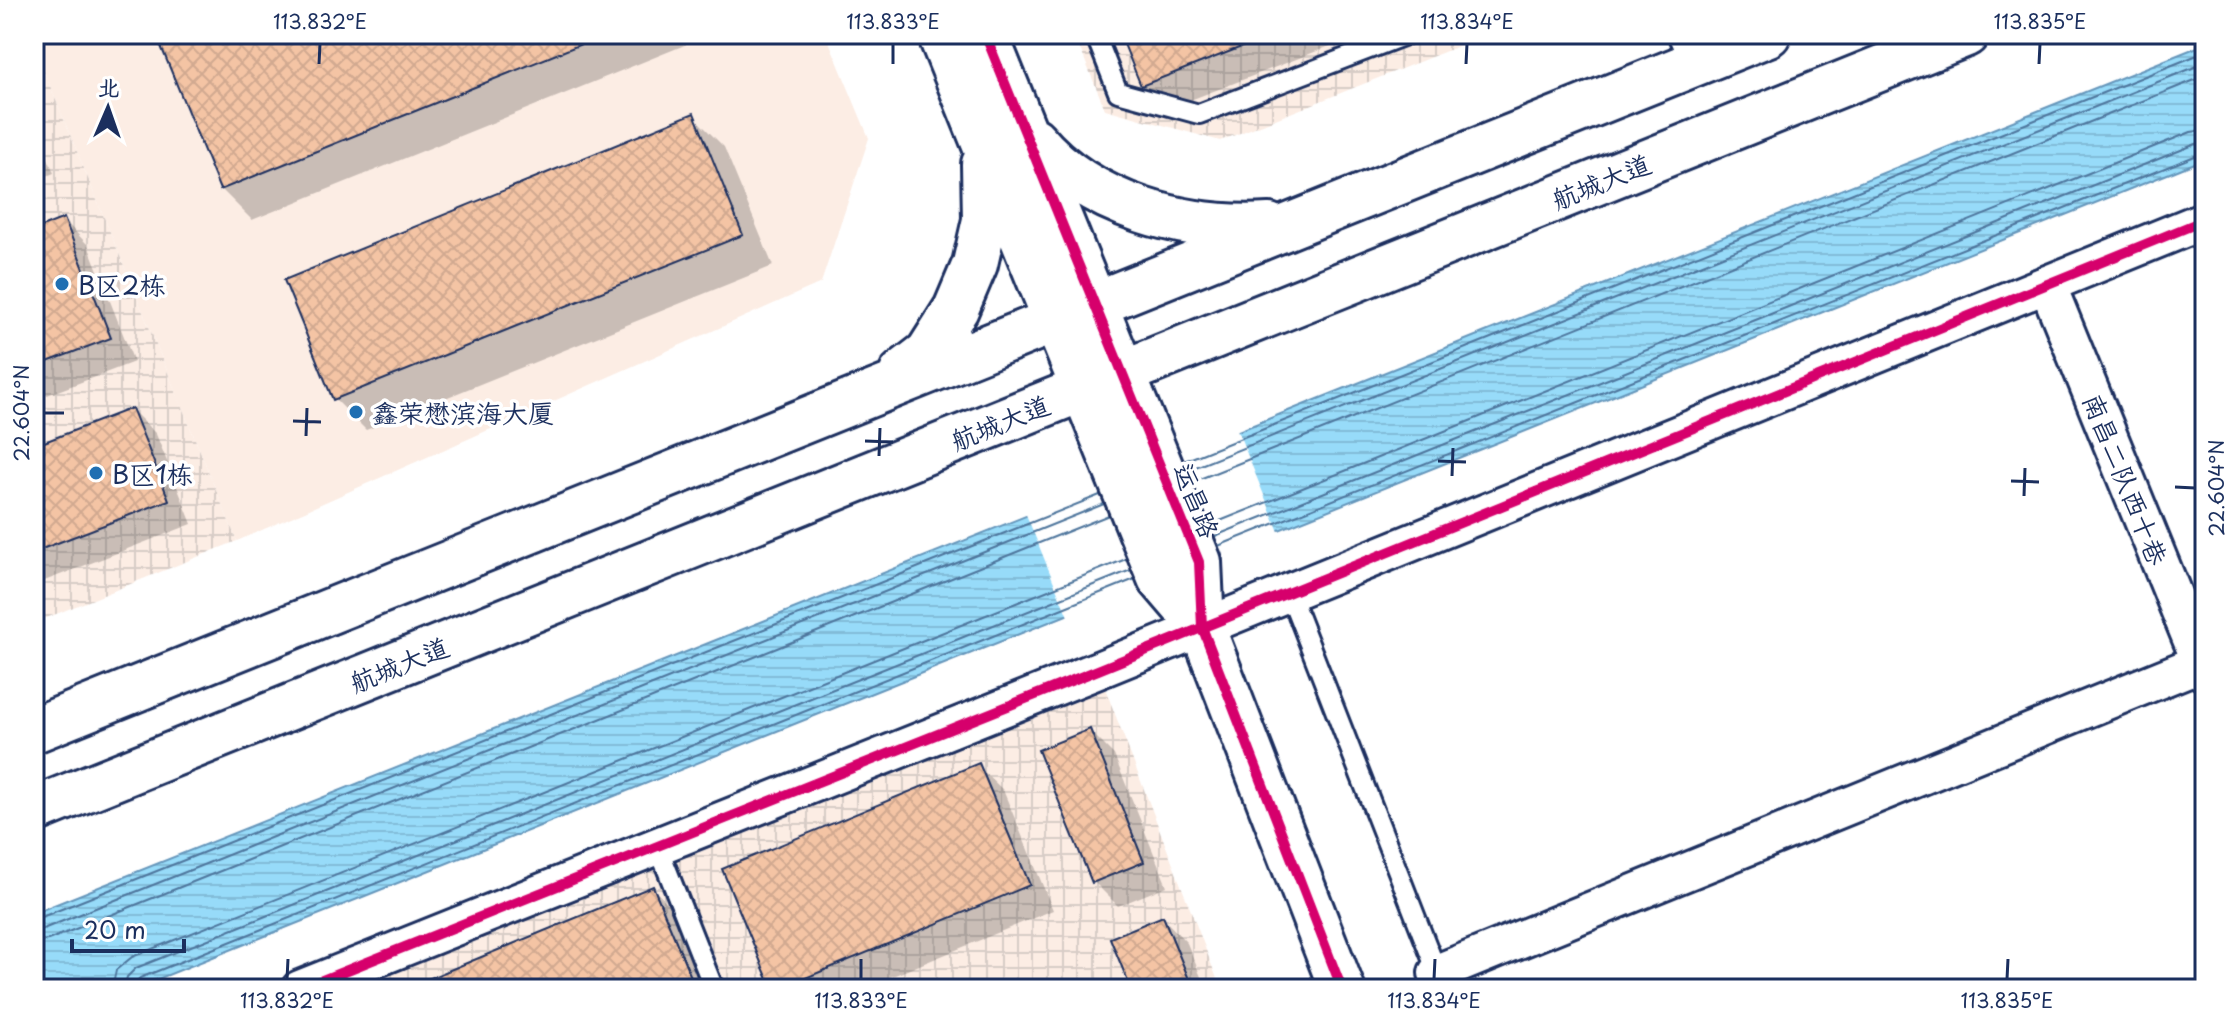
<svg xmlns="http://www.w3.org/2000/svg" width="2239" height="1023" viewBox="0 0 2239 1023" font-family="'Playpen Sans','LXGW WenKai TC',sans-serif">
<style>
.built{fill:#fcede4}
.industrial{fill:url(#industrial-grid)}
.water{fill:url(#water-rules);stroke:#6596bb;stroke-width:2}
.pier{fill:#fff}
.shadow{fill:#0003}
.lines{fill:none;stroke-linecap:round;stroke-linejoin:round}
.shore{stroke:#4d749c;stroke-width:2}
.building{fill:url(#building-cross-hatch);stroke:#1b2f5e;stroke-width:2}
.lane-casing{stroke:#1b2f5e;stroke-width:24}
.street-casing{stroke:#1b2f5e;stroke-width:42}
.secondary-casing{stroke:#1b2f5e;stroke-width:50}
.lane{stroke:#fff;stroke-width:18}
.street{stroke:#fff;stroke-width:36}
.secondary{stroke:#fff;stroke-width:44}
.cycleway-casing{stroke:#fff;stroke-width:15}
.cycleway{stroke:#d6006c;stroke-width:10}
.ticks{fill:none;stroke:#1b2f5e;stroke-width:3}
.poi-dot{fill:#1f6fb2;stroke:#fff;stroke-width:3}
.labels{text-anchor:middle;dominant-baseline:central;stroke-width:7;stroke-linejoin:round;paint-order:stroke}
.street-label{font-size:26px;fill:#1b2f5e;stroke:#fff}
.poi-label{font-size:26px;fill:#1b2f5e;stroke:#fff;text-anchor:start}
.neatline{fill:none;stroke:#1b2f5e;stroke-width:3}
.ticks-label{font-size:20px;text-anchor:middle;fill:#1b2f5e}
</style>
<defs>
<pattern id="industrial-grid" width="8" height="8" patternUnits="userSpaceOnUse" patternTransform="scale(2)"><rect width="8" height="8" fill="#fcede4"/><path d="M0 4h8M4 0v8" fill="none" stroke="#d7ccc6"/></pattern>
<pattern id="water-rules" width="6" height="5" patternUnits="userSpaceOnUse" patternTransform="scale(2)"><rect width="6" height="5" fill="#97dbf9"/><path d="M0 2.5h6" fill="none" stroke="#82bcd8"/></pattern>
<pattern id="building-cross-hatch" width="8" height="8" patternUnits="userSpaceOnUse" patternTransform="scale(2)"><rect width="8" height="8" fill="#f4c4a4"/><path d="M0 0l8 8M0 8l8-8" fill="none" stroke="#d1a990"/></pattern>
</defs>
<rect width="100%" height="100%" fill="#fff"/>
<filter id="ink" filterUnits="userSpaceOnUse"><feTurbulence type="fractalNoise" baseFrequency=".0125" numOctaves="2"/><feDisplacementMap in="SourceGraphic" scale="16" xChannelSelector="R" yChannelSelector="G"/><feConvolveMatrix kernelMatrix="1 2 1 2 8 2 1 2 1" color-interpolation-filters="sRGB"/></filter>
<g filter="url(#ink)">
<path class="built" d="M 34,34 L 826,34 L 869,138 L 821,283 L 237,541 L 34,47 Z"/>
<path class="industrial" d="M 1074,34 L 1489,34 L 1220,141 L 1105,109 Z
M 34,47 L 237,541 L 34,623 Z
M 1098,670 L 1221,989 L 300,989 Z"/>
<path class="water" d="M 2205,44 L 2205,159 L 133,989 L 34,989 L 34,913 Z"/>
<path class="pier" d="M 1236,427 L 1280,534 L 1069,619 L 1025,512 Z"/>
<path class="shadow" d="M 158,34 L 712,34 L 252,220 L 221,189 Z
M 1123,34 L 1361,34 L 1167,109 L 1142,85 Z
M 693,116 L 724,147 L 773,266 L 366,430 L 335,399 L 287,281 Z
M 34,123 L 54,173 L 34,181 Z
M 64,220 L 88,245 L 134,362 L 34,400 L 34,232 Z
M 132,410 L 156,434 L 192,524 L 34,585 L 34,448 Z
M 1090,731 L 1114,755 L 1167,886 L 1118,906 L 1094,882 Z
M 978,766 L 1003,790 L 1053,910 L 861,989 L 774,989 Z
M 652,888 L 677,912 L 709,989 L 409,989 Z
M 1163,918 L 1187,943 L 1206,989 L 1133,989 Z
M 1063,981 L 1071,989 L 1044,989 Z"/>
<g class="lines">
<path class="shore" d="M 1184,461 L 2205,52
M 1188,470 L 2205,63
M 1192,482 L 2205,76
M 1210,525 L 2191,132 L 2205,130
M 1215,536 L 2196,144 L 2205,142
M 1218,546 L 2205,152
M 34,920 L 1100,495
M 34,930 L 43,929 L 1104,504
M 34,942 L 48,940 L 1109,515
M 112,989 L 116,970 L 132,957 L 1126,559
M 124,989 L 127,977 L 136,968 L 1131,570
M 134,989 L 135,983 L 140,978 L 1135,579"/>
</g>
<path class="building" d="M 156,34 L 606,34 L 220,190 Z
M 1120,34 L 1275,34 L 1141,86 Z
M 694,113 L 743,235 L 333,400 L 284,280 Z
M 64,218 L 111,338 L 34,367 L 34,230 Z
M 132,408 L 169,500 L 34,552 L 34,446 Z
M 1090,729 L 1144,862 L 1092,883 L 1038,750 Z
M 979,763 L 1030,885 L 779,989 L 772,989 L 722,869 Z
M 653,886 L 696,989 L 404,989 Z
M 1163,916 L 1193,989 L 1131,989 L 1110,938 Z"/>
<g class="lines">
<defs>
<path id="lane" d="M 1095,34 L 1118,92 L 1199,114 L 1408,34
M 1677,34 L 1690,65
M 1289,592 L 1439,977
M 658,847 L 714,989"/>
<path id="street" d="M 2047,284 L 2205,673
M 1437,973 L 2205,661
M 300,989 L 1098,670 L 2205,220"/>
<path id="secondary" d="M 940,34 L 1160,578 L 1202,627
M 985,34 L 1199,562 L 1202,627 L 1342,989
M 1034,140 C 1089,206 1185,231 1269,226
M 902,373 L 928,353 L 956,309 L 975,264 L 985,220 L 984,164
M 34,730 L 1768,34
M 34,810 L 1966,34"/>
</defs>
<use href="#lane" class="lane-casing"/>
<use href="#street" class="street-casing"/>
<use href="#secondary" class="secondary-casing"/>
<use href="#lane" class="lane"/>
<use href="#street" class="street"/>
<use href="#secondary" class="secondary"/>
<defs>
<path id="cycleway" d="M 985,34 L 1199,562 L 1202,627 L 1342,989
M 300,989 L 1098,670 L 2205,220"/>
</defs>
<use href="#cycleway" class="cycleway-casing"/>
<use href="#cycleway" class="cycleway"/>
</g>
</g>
<path class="ticks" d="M 319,64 L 320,44M 893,64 L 893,44M 1466,64 L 1467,44M 2039,64 L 2040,44M 44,413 L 64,413M 293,421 L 321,422M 306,436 L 307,408M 865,441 L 893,442M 879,456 L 880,428M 1438,461 L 1466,462M 1452,476 L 1453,448M 2011,481 L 2039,482M 2175,487 L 2195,488M 2024,496 L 2025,468M 287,979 L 288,959M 861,979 L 861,959M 1434,979 L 1435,959M 2007,979 L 2008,959"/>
<g class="poi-dot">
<circle cx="62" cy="284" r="8"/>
<circle cx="356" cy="412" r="8"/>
<circle cx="96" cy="473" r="8"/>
</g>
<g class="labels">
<g class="street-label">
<text transform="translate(1601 181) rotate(-22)">航城大道</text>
<text transform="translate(1000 422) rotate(-22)">航城大道</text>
<text transform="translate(2126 479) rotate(68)">南昌二队西十巷</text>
<text transform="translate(1197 500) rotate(68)">运昌路</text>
<text transform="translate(399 664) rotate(-22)">航城大道</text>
</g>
<g class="poi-label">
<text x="78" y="284">B区2栋</text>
<text x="372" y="412">鑫荣懋滨海大厦</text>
<text x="112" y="473">B区1栋</text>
</g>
</g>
<rect width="2239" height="1023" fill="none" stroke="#fff" stroke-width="88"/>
<g transform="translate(108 108) rotate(2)" stroke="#ffffff" stroke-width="6" paint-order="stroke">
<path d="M0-6L14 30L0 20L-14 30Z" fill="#1b2f5e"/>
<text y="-12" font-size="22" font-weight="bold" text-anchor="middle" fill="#1b2f5e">北</text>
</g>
<path d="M72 939v12h112v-12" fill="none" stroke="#1b2f5e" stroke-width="4"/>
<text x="84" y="939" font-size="24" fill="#1b2f5e" stroke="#ffffff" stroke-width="6" paint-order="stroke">20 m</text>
<rect x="44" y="44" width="2151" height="935" class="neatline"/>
<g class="ticks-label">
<text x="320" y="29">113.832°E</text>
<text x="893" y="29">113.833°E</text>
<text x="1467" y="29">113.834°E</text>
<text x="2040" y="29">113.835°E</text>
<text transform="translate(22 413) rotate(-90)" y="7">22.604°N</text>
<text transform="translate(2217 488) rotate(-90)" y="7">22.604°N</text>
<text x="287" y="1008">113.832°E</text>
<text x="861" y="1008">113.833°E</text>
<text x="1434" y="1008">113.834°E</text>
<text x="2007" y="1008">113.835°E</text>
</g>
</svg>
